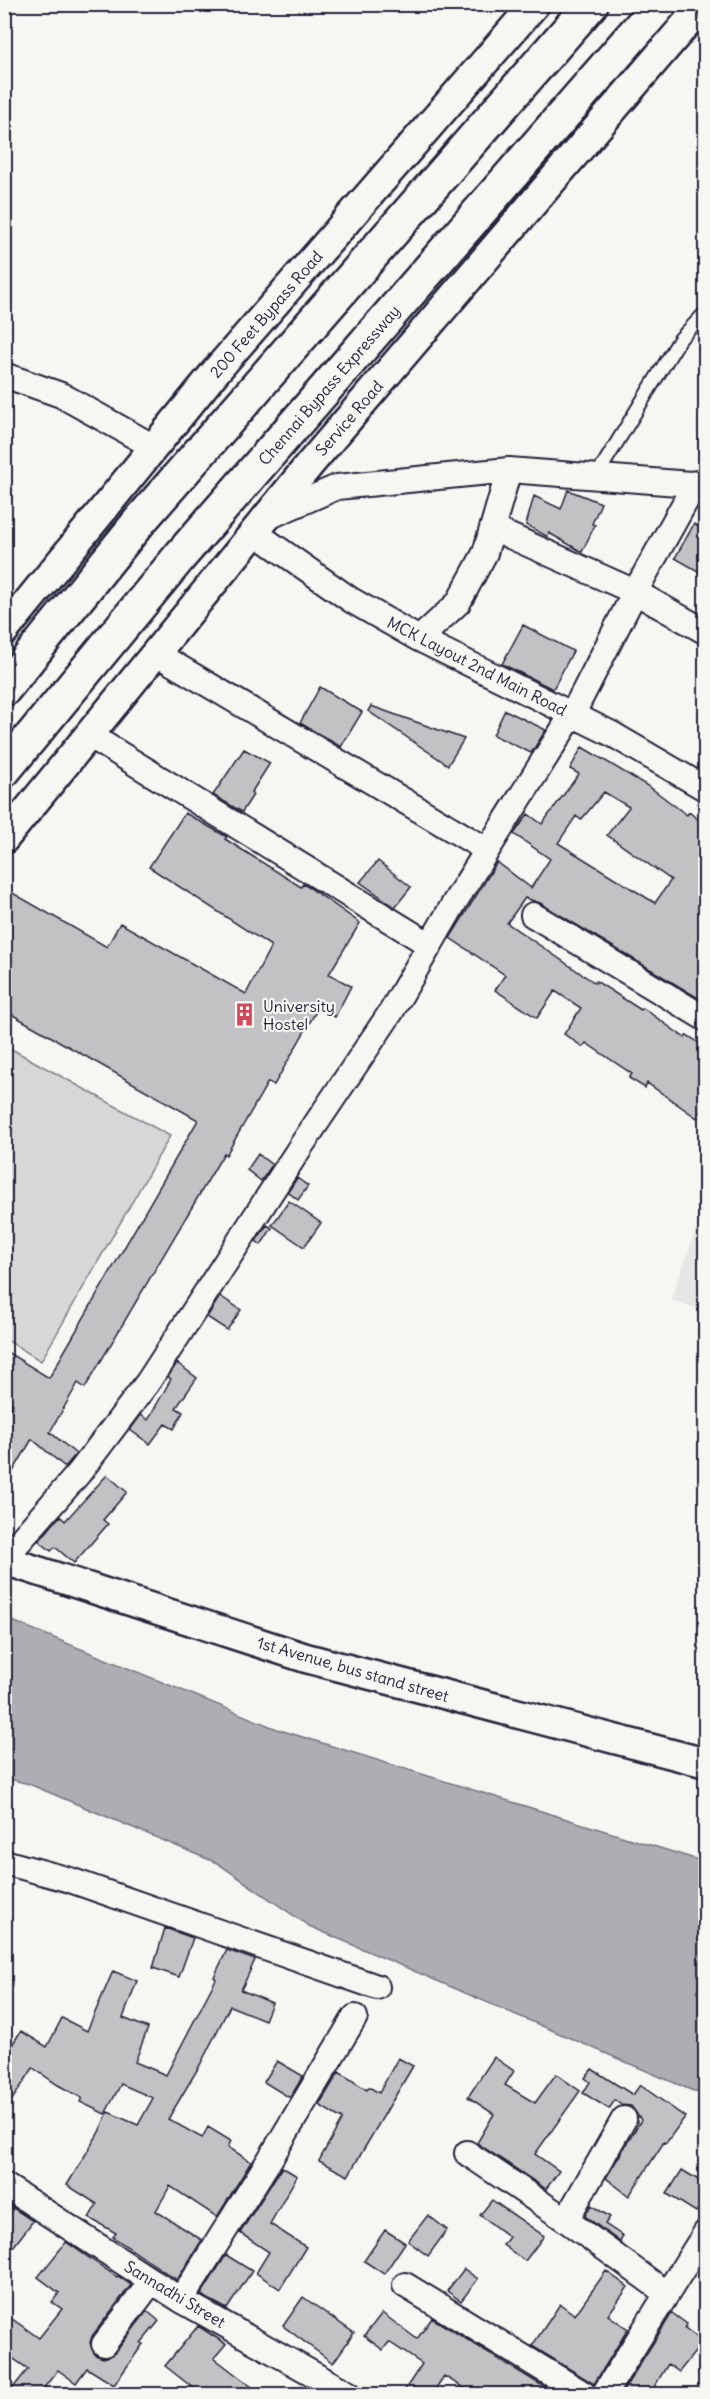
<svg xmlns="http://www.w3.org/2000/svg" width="710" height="2399" viewBox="0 0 710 2399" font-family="Delius,sans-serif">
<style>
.built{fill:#e6e6e4}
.green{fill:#d7d7d7;stroke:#7c7c89;stroke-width:1.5}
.water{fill:#adadb3;stroke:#757583;stroke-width:1.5}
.building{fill:#c2c2c4;stroke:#22223b;stroke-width:1.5;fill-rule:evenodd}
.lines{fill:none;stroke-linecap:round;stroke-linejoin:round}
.service-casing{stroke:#22223b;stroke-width:16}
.minor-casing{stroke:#22223b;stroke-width:28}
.tertiary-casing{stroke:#22223b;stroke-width:33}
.trunk-casing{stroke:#22223b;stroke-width:38}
.service{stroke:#f6f6f2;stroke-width:12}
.minor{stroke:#f6f6f2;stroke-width:24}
.tertiary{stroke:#f6f6f2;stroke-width:28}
.trunk{stroke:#f6f6f2;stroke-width:33}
.labels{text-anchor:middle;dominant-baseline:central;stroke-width:4.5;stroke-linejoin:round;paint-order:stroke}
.street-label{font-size:16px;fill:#22223b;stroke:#f6f6f2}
.poi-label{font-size:16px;fill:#22223b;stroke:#f6f6f2;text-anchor:start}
</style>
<rect width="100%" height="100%" fill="#f6f6f2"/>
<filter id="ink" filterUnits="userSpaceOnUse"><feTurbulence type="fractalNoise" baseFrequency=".0167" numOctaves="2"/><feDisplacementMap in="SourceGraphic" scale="12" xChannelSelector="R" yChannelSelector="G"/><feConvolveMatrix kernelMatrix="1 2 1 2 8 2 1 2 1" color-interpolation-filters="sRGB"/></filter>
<g filter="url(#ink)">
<path class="built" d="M 705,1205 L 706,1311 L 705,1311 L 671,1300 Z"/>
<path class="green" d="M 4,1045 L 170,1136 L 41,1361 L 5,1339 Z"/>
<path class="water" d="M 5,1618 L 277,1729 L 705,1862 L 705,2096 L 309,1926 L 217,1863 L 29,1784 L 5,1778 Z"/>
<path class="building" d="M 568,490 L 601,503 L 592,524 L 595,525 L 582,552 L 549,533 L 548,537 L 526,525 L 534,496 L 561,509 Z
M 694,524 L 705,531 L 705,575 L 675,558 Z
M 523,625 L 573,651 L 553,689 L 502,664 Z
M 320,687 L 362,712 L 341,747 L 300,723 Z
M 371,706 L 464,739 L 448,765 L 368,711 Z
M 505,710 L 546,730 L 531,753 L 493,735 Z
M 582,747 L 651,788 L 687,815 L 689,812 L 705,825 L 705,1002 L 540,903 L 525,898 L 507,923 L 595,983 L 596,981 L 641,1010 L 643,1008 L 685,1038 L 687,1035 L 705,1047 L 705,1105 L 697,1118 L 647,1083 L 645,1088 L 629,1078 L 632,1074 L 586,1043 L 583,1047 L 564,1034 L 581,1008 L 555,991 L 537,1018 L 495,990 L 505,975 L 450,938 L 497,862 L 531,888 L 550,859 L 514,834 L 528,814 L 542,824 L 579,774 L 570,769 ZM 604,792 L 629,807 L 607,835 L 671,880 L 655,903 L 558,843 L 576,816 L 581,820 Z
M 244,749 L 270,763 L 251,793 L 253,795 L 242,812 L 213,795 Z
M 185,813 L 227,837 L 225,839 L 301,887 L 303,884 L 310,888 L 360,923 L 329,974 L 351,986 L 335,1017 L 318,1008 L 274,1085 L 268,1082 L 226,1155 L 224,1153 L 85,1388 L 78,1383 L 50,1432 L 76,1454 L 65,1467 L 32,1439 L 4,1487 L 4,1418 L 13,1404 L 4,1398 L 4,1350 L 49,1378 L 198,1120 L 4,1010 L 4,888 L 107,947 L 120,923 L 246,994 L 271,946 L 149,867 Z
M 378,861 L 411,887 L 395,907 L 360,882 Z
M 258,1154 L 272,1165 L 261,1181 L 247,1170 Z
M 297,1178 L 308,1186 L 298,1200 L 288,1192 Z
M 289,1201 L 321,1223 L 304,1247 L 272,1225 Z
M 267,1225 L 272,1228 L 261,1245 L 256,1241 Z
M 220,1296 L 241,1310 L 227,1330 L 207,1317 Z
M 177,1363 L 197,1378 L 176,1408 L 183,1412 L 174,1429 L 165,1424 L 150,1444 L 130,1430 L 141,1415 L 148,1420 L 171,1379 L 168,1377 Z
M 107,1475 L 127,1492 L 103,1520 L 108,1524 L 74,1563 L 55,1547 L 51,1551 L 39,1541 L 60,1516 L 65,1521 Z
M 165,1928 L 193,1938 L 179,1977 L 153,1968 Z
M 227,1950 L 255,1960 L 241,1990 L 272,2003 L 265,2020 L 230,2006 L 200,2065 L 168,2119 L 202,2138 L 208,2127 L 231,2141 L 228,2147 L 251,2162 L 217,2217 L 170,2186 L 156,2211 L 202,2240 L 177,2280 L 113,2237 L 116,2233 L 89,2218 L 97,2204 L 67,2185 L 98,2134 L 108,2112 L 138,2125 L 153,2098 L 121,2084 L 105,2114 L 80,2102 L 82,2098 L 58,2085 L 33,2068 L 4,2112 L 4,2057 L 21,2031 L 47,2047 L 62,2018 L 87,2031 L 113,1971 L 137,1981 L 123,2018 L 148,2028 L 135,2062 L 166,2075 L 216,1979 L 214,1977 Z
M 494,2057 L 514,2071 L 505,2085 L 535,2103 L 556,2074 L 580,2091 L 535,2154 L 559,2171 L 546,2189 L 477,2143 L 494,2114 L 468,2097 Z
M 398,2058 L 413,2066 L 348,2176 L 319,2161 L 342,2119 L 319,2105 L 339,2072 L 367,2090 L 369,2087 L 379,2093 Z
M 277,2061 L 303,2076 L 290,2098 L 264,2082 Z
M 592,2069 L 633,2095 L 640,2085 L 685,2117 L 666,2143 L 664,2142 L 629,2196 L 606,2178 L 641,2120 L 631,2106 L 621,2105 L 615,2100 L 609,2109 L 583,2093 L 590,2082 L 585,2078 Z
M 282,2167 L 297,2176 L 270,2224 L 306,2247 L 280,2289 L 256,2273 L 269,2252 L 240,2233 Z
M 682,2170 L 705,2184 L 705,2196 L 696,2212 L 667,2194 Z
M 492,2200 L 544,2236 L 525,2261 L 503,2245 L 509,2237 L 480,2215 Z
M 4,2202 L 33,2221 L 4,2259 Z
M 591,2205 L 610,2217 L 605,2224 L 623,2236 L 620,2242 L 585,2216 Z
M 428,2215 L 447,2230 L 428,2256 L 408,2241 Z
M 385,2230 L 405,2243 L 384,2274 L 364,2261 Z
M 66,2242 L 117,2277 L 118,2276 L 131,2285 L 92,2336 L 90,2343 L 95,2355 L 103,2358 L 115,2353 L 147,2311 L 159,2321 L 141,2343 L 143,2344 L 114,2385 L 87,2368 L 76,2383 L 58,2370 L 39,2394 L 8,2394 L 28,2369 L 4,2352 L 4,2317 L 10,2321 L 12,2319 L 39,2338 L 62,2309 L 52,2302 L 59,2293 L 38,2277 Z
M 226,2255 L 252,2271 L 227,2309 L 201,2295 Z
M 464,2269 L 478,2279 L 461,2301 L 447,2291 Z
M 606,2271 L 628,2287 L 608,2315 L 628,2329 L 594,2384 L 532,2346 L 560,2304 L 575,2315 Z
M 303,2297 L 354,2333 L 333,2363 L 283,2326 Z
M 382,2313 L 417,2339 L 432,2318 L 554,2393 L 553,2394 L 474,2394 L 444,2376 L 432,2394 L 402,2394 L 422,2364 L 389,2342 L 383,2350 L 364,2336 Z
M 672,2313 L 687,2324 L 685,2328 L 703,2342 L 679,2372 L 668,2364 L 650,2394 L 621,2394 Z
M 198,2326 L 226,2344 L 214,2358 L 261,2394 L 201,2394 L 165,2366 Z"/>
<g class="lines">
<defs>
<path id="service" d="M 597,475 L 680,339 L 706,312"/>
<path id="minor" d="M 4,375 L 61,395 L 145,442 L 152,450
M 266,518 L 337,487 L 509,470 L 691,484 L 706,482
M 492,528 L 635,592 L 706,632
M 254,532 L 351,600 L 419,639 L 612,734 L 706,789
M 419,639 L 458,603 L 485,553 L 509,470
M 155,653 L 487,850
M 89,735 L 430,945
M 533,915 L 706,1019
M 4,1559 L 79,1473 L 148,1382 L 301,1146 L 391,1012 L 456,900 L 572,715 L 635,592 L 688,497 L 691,484
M 4,1862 L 70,1880 L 377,1987
M 467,2153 L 566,2220 L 666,2293
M 4,2185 L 181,2300 L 349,2394
M 566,2220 L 624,2119
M 405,2285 L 584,2394
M 181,2300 L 270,2159 L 355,2017
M 104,2344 L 152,2281
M 604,2394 L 706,2232"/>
<path id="tertiary" d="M 4,631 L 216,371 L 535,4
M 4,839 L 310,464 L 703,4
M 4,1560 L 306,1658 L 706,1763"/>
<path id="trunk" d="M 4,689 L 138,523 L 591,4
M 4,770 L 181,555 L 660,4"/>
</defs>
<use href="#service" class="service-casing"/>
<use href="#minor" class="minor-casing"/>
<use href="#tertiary" class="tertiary-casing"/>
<use href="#trunk" class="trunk-casing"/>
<use href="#service" class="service"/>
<use href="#minor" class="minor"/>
<use href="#tertiary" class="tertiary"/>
<use href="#trunk" class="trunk"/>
</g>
</g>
<defs>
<symbol id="building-bare" viewBox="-9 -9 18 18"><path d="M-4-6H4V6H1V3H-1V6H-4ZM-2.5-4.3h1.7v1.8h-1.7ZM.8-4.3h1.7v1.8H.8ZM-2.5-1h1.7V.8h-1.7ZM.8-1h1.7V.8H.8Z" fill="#d1495b" stroke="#f6f6f2" stroke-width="2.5" paint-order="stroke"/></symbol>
</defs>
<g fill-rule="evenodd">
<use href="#building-bare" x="228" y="998" width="33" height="33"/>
</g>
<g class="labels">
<g class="street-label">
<text transform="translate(266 314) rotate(-49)">200 Feet Bypass Road</text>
<text transform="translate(329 385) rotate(-49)">Chennai Bypass Expressway</text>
<text transform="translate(349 418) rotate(-49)">Service Road</text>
<text transform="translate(477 666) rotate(27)">MCK Layout 2nd Main Road</text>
<text transform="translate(353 1669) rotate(16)">1st Avenue, bus stand street</text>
<text transform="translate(175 2294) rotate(31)">Sannadhi Street</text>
</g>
<g class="poi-label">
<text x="263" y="1006">University<tspan x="263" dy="18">Hostel</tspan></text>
</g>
</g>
<rect width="710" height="2399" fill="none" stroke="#f6f6f2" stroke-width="24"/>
<rect x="12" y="12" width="686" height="2375" fill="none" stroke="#22223b" stroke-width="2" filter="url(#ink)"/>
</svg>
